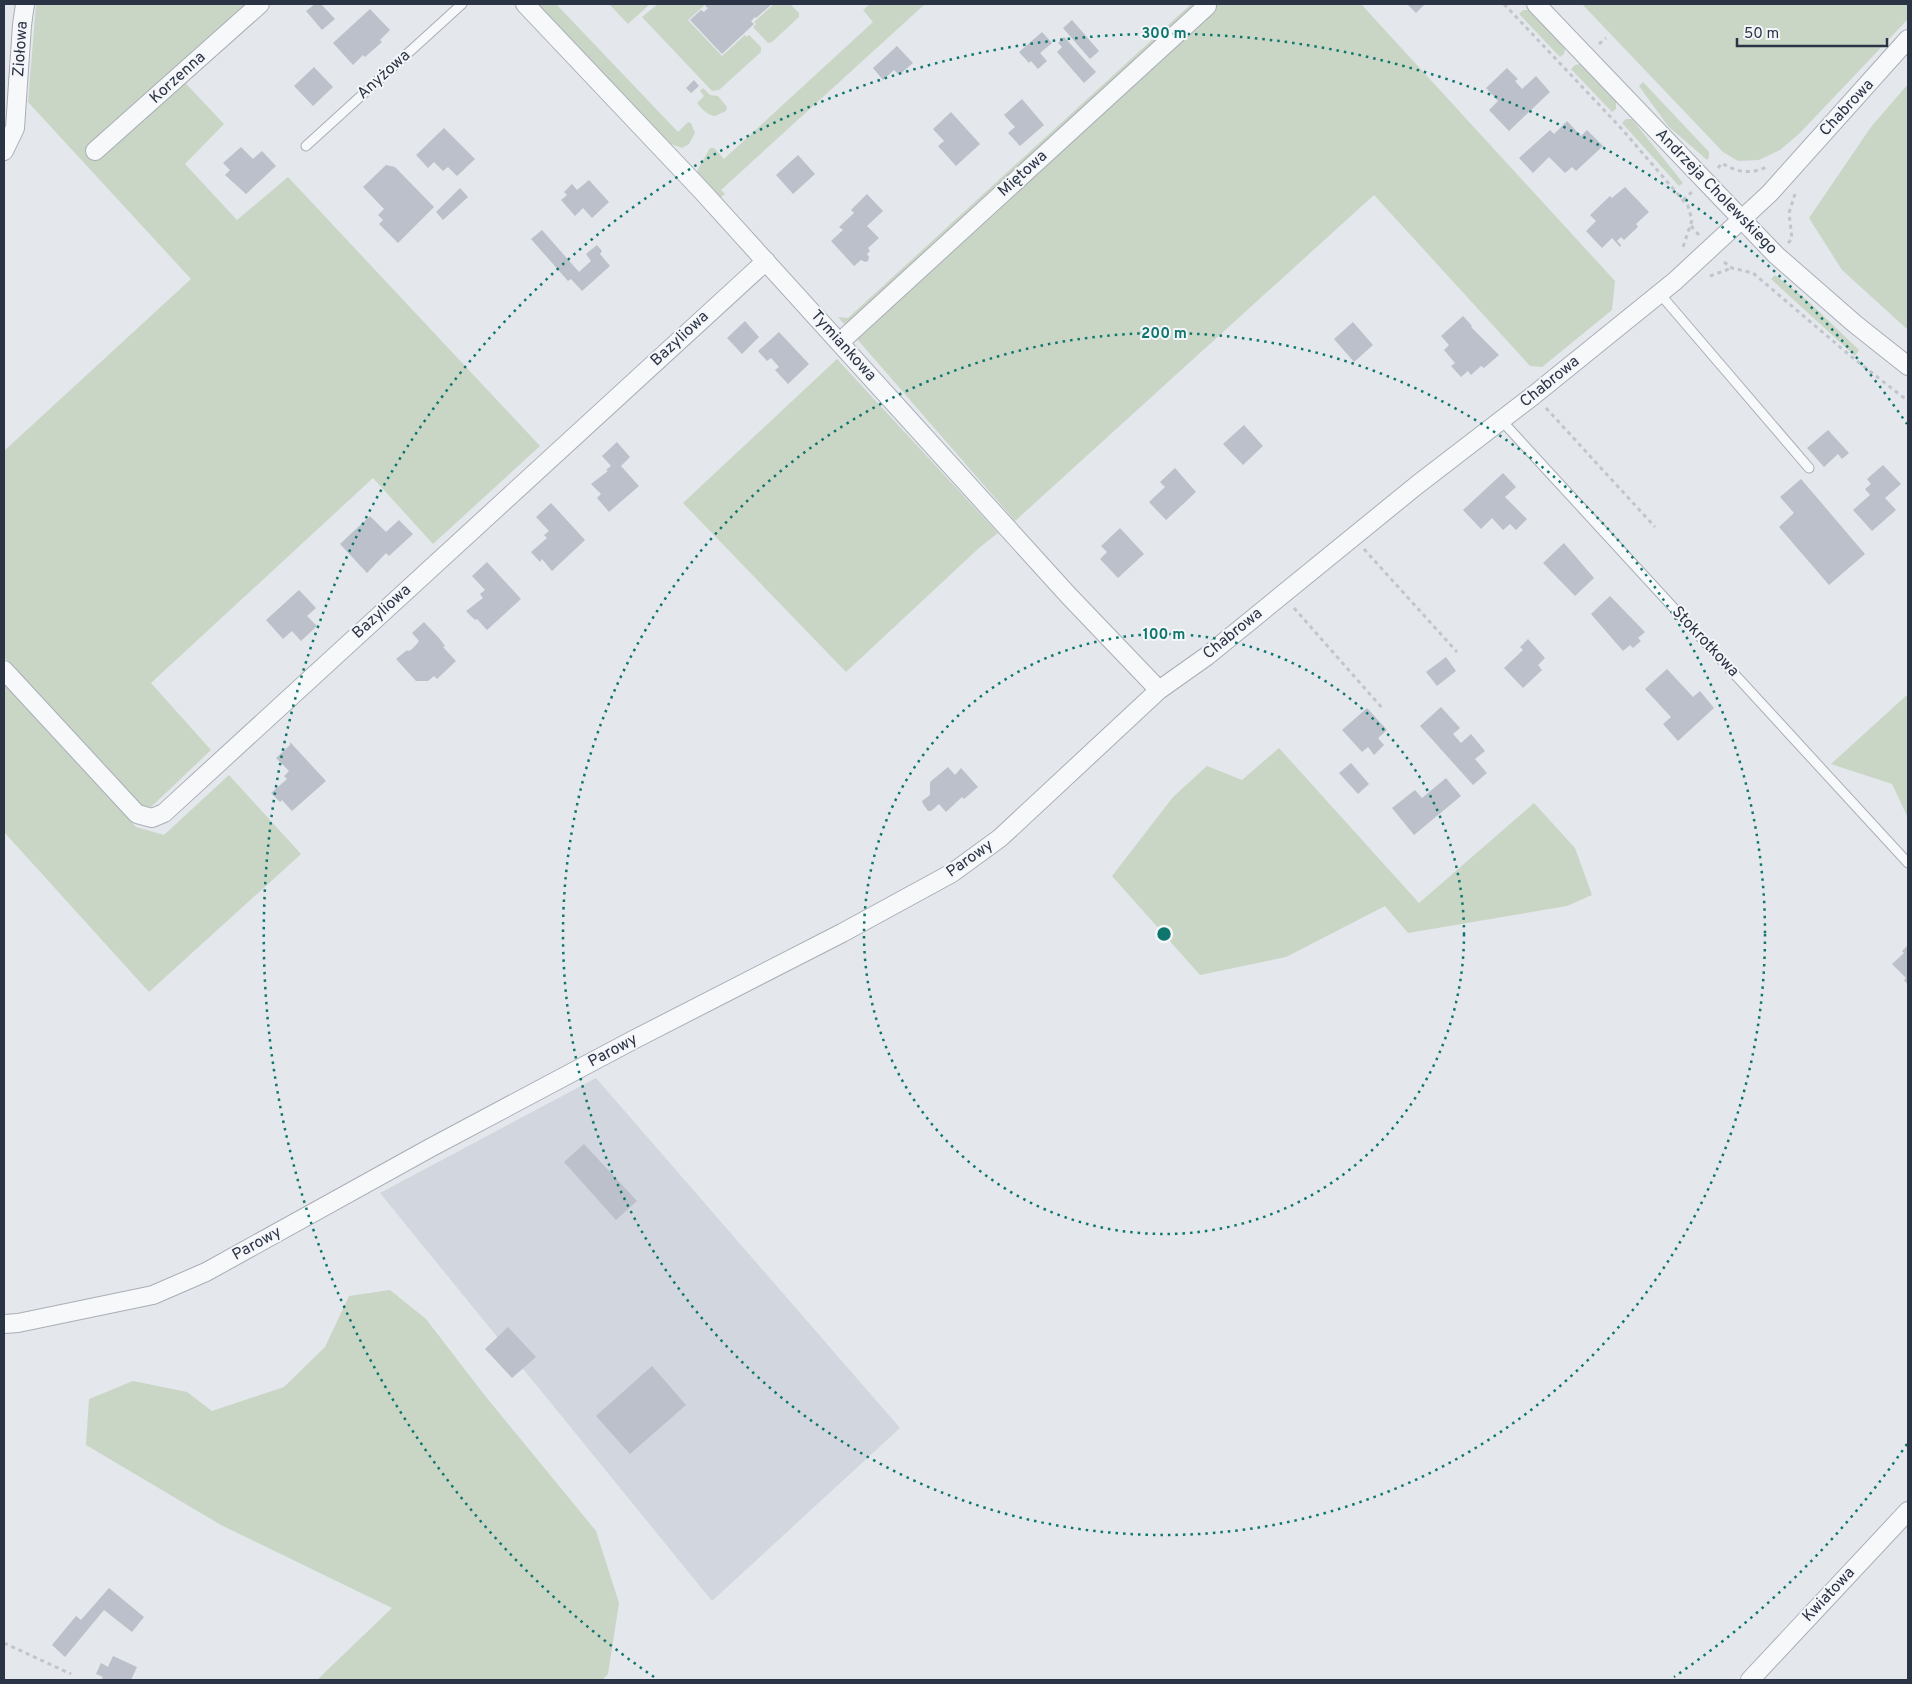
<svg xmlns="http://www.w3.org/2000/svg" width="1912" height="1684" viewBox="0 0 1912 1684" font-family="Overpass,sans-serif">
<style>
.built{fill:#d2d6de}
.green{fill:#c9d6c5}
.building{fill:#bbc0ca}
.lines{fill:none;stroke-linecap:round;stroke-linejoin:round}
.lane-casing{stroke:#a9aeb7;stroke-width:11}
.street-casing{stroke:#a9aeb7;stroke-width:20}
.path{stroke:#c2c5cb;stroke-width:3;stroke-dasharray:4 4;stroke-linecap:butt}
.lane{stroke:#f7f8fa;stroke-width:9}
.street{stroke:#f7f8fa;stroke-width:18}
.ring{fill:none;stroke:#0f766e;stroke-width:2.5;stroke-dasharray:2.5 5}
.labels{text-anchor:middle;dominant-baseline:central;stroke-width:4;stroke-linejoin:round;paint-order:stroke}
.street-label{font-size:16px;fill:#2b3445;stroke:#f4f6f9}
.centre{fill:#0f766e;stroke:#f4f6f9;stroke-width:2.5}
.ring-label{font-size:15px;text-anchor:middle;font-weight:bold;fill:#0f766e;stroke:#f4f6f9;stroke-width:4;stroke-linejoin:round;paint-order:stroke}
</style>
<rect width="100%" height="100%" fill="#e4e7ec"/>
<path class="built" d="M 596,1078 L 900,1428 L 712,1601 L 380,1193 Z"/>
<path class="green" d="M 36,4 L 251,4 L 175,72 L 224,124 L 185,164 L 237,220 L 288,177 L 540,446 L 433,544 L 373,478 L 151,683 L 211,750 L 151,807 L 135,804 L 4,657 L 4,451 L 191,279 L 28,102 Z
M 536,4 L 556,4 L 678,132 L 688,122 L 691,123 L 695,133 L 689,144 L 682,148 L 671,144 Z
M 609,4 L 623,4 L 624,5 L 626,4 L 650,4 L 628,24 Z
M 658,4 L 706,4 L 688,20 L 722,56 L 745,35 L 747,37 L 749,35 L 761,47 L 761,52 L 719,90 L 712,91 L 642,17 Z
M 774,4 L 790,4 L 799,13 L 799,17 L 772,42 L 768,43 L 753,27 L 756,24 L 754,22 Z
M 870,4 L 925,4 L 721,190 L 725,194 L 720,198 L 697,173 L 698,169 L 710,148 L 714,148 L 724,159 L 873,22 L 863,10 Z
M 1191,4 L 1361,4 L 1615,281 L 1612,310 L 1542,367 L 1530,366 L 1374,195 L 1015,521 L 838,317 L 848,318 Z
M 1582,4 L 1908,4 L 1908,19 L 1800,133 L 1780,150 L 1759,160 L 1738,161 L 1723,152 Z
M 1523,10 L 1529,10 L 1565,48 L 1564,54 L 1560,57 L 1519,14 Z
M 1580,64 L 1616,102 L 1616,109 L 1612,112 L 1571,69 L 1575,65 Z
M 1643,82 L 1709,152 L 1709,157 L 1707,160 L 1668,126 L 1639,86 Z
M 1908,84 L 1908,330 L 1842,270 L 1809,218 L 1871,127 Z
M 703,88 L 710,95 L 718,96 L 727,107 L 726,111 L 715,116 C 707,115 702,109 697,103 L 704,96 L 700,91 Z
M 1626,119 L 1632,119 L 1683,183 L 1679,186 L 1622,123 Z
M 1775,275 L 1808,301 L 1859,350 L 1855,356 L 1771,279 Z
M 837,359 L 998,533 L 979,548 L 846,672 L 683,503 Z
M 4,681 L 136,827 L 164,835 L 229,775 L 301,854 L 149,992 L 4,832 Z
M 1908,694 L 1908,818 L 1892,784 L 1831,764 Z
M 1279,748 L 1419,903 L 1534,803 L 1575,848 L 1592,895 L 1567,906 L 1408,933 L 1385,906 L 1286,957 L 1200,975 L 1112,876 L 1173,797 L 1207,766 L 1242,780 Z
M 390,1290 L 426,1319 L 486,1397 L 596,1531 L 619,1603 L 608,1674 L 602,1680 L 317,1680 L 392,1608 L 221,1525 L 86,1445 L 89,1399 L 133,1381 L 187,1392 L 212,1411 L 284,1387 L 325,1347 L 349,1296 Z"/>
<path class="building" d="M 315,4 L 321,4 L 335,19 L 322,30 L 306,11 Z
M 708,4 L 724,4 L 726,5 L 728,4 L 772,4 L 756,18 L 755,17 L 751,21 L 754,24 L 722,54 L 690,20 L 701,10 L 704,12 L 708,8 L 705,6 Z
M 1407,4 L 1425,4 L 1416,13 Z
M 370,9 L 390,30 L 380,40 L 382,42 L 365,57 L 363,55 L 353,65 L 333,43 Z
M 1072,20 L 1099,51 L 1090,59 L 1063,28 Z
M 1042,32 L 1052,43 L 1040,53 L 1047,61 L 1038,69 L 1031,61 L 1029,63 L 1019,52 Z
M 1064,37 L 1096,72 L 1084,83 L 1057,52 L 1062,47 L 1058,43 Z
M 897,46 L 913,63 L 899,75 L 894,70 L 883,80 L 873,68 Z
M 314,67 L 333,87 L 313,106 L 294,86 Z
M 1507,68 L 1518,79 L 1515,81 L 1522,89 L 1536,76 L 1550,92 L 1509,131 L 1489,110 L 1498,101 L 1486,88 Z
M 694,80 L 699,86 L 691,93 L 686,88 Z
M 1022,99 L 1044,125 L 1020,146 L 1008,133 L 1015,127 L 1004,115 Z
M 951,112 L 980,144 L 956,166 L 938,146 L 944,141 L 933,129 Z
M 1567,121 L 1581,136 L 1587,130 L 1603,146 L 1576,171 L 1572,167 L 1565,173 L 1549,157 L 1533,173 L 1519,158 L 1550,130 L 1554,134 Z
M 444,128 L 475,159 L 457,176 L 448,167 L 443,171 L 434,162 L 428,168 L 416,155 Z
M 241,147 L 253,159 L 262,151 L 276,166 L 246,194 L 225,175 L 230,170 L 223,163 Z
M 798,155 L 815,174 L 793,194 L 776,175 Z
M 386,165 L 395,167 L 434,207 L 398,243 L 379,224 L 383,220 L 378,215 L 384,209 L 363,187 Z
M 589,180 L 609,202 L 592,218 L 583,208 L 575,216 L 561,200 L 567,195 L 564,192 L 572,184 L 577,190 Z
M 1625,187 L 1649,212 L 1636,224 L 1638,227 L 1624,240 L 1621,237 L 1617,241 L 1621,245 L 1620,247 L 1612,238 L 1602,248 L 1586,231 L 1596,221 L 1590,215 L 1610,196 L 1612,198 Z
M 460,188 L 468,197 L 443,220 L 436,212 Z
M 867,194 L 883,211 L 867,226 L 879,238 L 868,248 L 870,251 L 867,254 L 869,257 L 868,261 L 865,262 L 861,260 L 854,266 L 831,241 L 843,230 L 839,227 L 854,213 L 851,210 Z
M 542,230 L 579,272 L 591,261 L 586,254 L 597,245 L 602,251 L 600,254 L 610,266 L 582,291 L 571,279 L 568,281 L 531,239 Z
M 1463,316 L 1472,326 L 1471,327 L 1499,355 L 1484,368 L 1481,366 L 1471,375 L 1468,371 L 1461,377 L 1451,366 L 1455,363 L 1444,350 L 1449,345 L 1441,336 Z
M 745,321 L 759,337 L 742,354 L 727,338 Z
M 1353,322 L 1373,345 L 1354,362 L 1334,339 Z
M 779,332 L 809,364 L 788,384 L 775,370 L 779,367 L 771,358 L 767,361 L 758,351 Z
M 1244,425 L 1263,446 L 1243,465 L 1223,444 Z
M 1828,430 L 1849,453 L 1842,459 L 1838,454 L 1824,467 L 1807,448 Z
M 617,442 L 630,457 L 621,466 L 639,486 L 609,512 L 597,498 L 601,494 L 591,484 L 608,471 L 606,470 L 611,466 L 602,456 Z
M 1883,465 L 1901,484 L 1885,498 L 1896,510 L 1872,531 L 1853,510 L 1870,495 L 1865,489 L 1871,484 L 1867,479 Z
M 1175,468 L 1196,492 L 1166,520 L 1149,502 L 1165,487 L 1160,482 Z
M 1503,473 L 1516,487 L 1505,497 L 1527,519 L 1516,530 L 1510,524 L 1503,530 L 1492,518 L 1481,529 L 1463,510 Z
M 1801,479 L 1865,554 L 1829,585 L 1779,527 L 1794,513 L 1780,497 Z
M 551,503 L 585,540 L 552,571 L 542,559 L 540,562 L 531,552 L 547,538 L 544,535 L 549,531 L 536,517 Z
M 370,516 L 386,532 L 399,520 L 413,534 L 389,556 L 386,553 L 367,573 L 340,544 Z
M 1120,528 L 1144,554 L 1118,578 L 1100,559 L 1107,552 L 1101,546 Z
M 1564,543 L 1594,578 L 1575,596 L 1543,563 Z
M 487,562 L 521,599 L 487,630 L 477,619 L 475,620 L 466,611 L 483,598 L 480,594 L 485,590 L 472,576 Z
M 299,590 L 316,608 L 307,616 L 317,626 L 301,641 L 292,631 L 283,639 L 266,620 Z
M 1610,596 L 1645,632 L 1638,638 L 1641,641 L 1633,648 L 1630,645 L 1623,651 L 1591,614 Z
M 424,622 L 439,638 L 445,646 L 443,647 L 456,661 L 437,679 L 434,676 L 428,681 L 416,681 L 396,659 L 407,650 L 408,651 L 411,650 L 416,645 L 419,641 L 412,633 Z
M 1528,639 L 1545,658 L 1538,665 L 1542,670 L 1523,688 L 1504,668 L 1523,650 L 1520,647 Z
M 1446,657 L 1456,671 L 1437,686 L 1426,672 Z
M 1667,669 L 1693,697 L 1700,691 L 1714,708 L 1678,741 L 1663,724 L 1671,717 L 1645,689 Z
M 1441,707 L 1460,728 L 1453,734 L 1461,743 L 1471,734 L 1485,751 L 1475,759 L 1487,773 L 1473,785 L 1420,726 Z
M 1367,708 L 1387,730 L 1378,738 L 1384,745 L 1374,755 L 1368,747 L 1362,752 L 1342,730 Z
M 290,742 L 326,781 L 292,811 L 282,800 L 280,802 L 271,793 L 287,779 L 284,776 L 289,771 L 276,758 L 290,745 Z
M 1351,763 L 1369,784 L 1358,794 L 1339,773 Z
M 948,767 L 955,775 L 961,768 L 978,787 L 964,799 L 962,797 L 946,812 L 939,804 L 931,811 L 928,811 L 923,804 L 922,801 L 930,795 L 930,782 Z
M 1446,778 L 1461,796 L 1414,835 L 1392,808 L 1415,790 L 1422,798 Z
M 1908,945 L 1908,985 L 1904,980 L 1906,978 L 1892,964 L 1904,953 L 1902,951 Z
M 584,1144 L 637,1201 L 616,1220 L 564,1162 Z
M 508,1327 L 536,1357 L 512,1378 L 485,1349 Z
M 652,1366 L 686,1405 L 630,1454 L 596,1416 Z
M 109,1588 L 144,1617 L 132,1632 L 104,1610 L 65,1657 L 52,1645 L 76,1616 L 81,1620 Z
M 113,1656 L 137,1667 L 131,1680 L 101,1680 L 103,1677 L 96,1674 L 101,1663 L 108,1667 Z"/>
<g class="lines">
<defs>
<path id="lane" d="M 306,146 L 462,4
M 1660,294 L 1809,468
M 1501,420 L 1908,863"/>
<path id="street" d="M 525,4 L 701,190 L 1069,596 L 1159,690
M 1536,4 L 1776,255 L 1855,324 L 1908,366
M 4,151 L 15,128 L 22,25 L 25,4
M 95,151 L 260,4
M 840,342 L 1207,6
M 4,670 L 137,814 L 152,818 L 164,813 L 766,261
M 4,1324 L 18,1323 L 153,1295 L 206,1272 L 430,1148 L 633,1040 L 842,933 L 952,873 L 1000,838 L 1159,690 L 1207,656 L 1417,485 L 1534,395 L 1675,281 L 1770,193 L 1908,39
M 1750,1680 L 1908,1511"/>
</defs>
<use href="#lane" class="lane-casing"/>
<use href="#street" class="street-casing"/>
<path class="path" d="M 1504,4 L 1621,128 L 1688,206 L 1692,220 L 1683,247
M 1599,44 L 1606,38
M 1718,168 L 1722,163 C 1737,173 1751,174 1767,167
M 1683,200 L 1692,192
M 1691,226 L 1699,235
M 1788,243 L 1792,239 L 1789,213 L 1795,194
M 1724,262 L 1732,268 L 1753,273 L 1853,358 L 1908,401
M 1710,276 L 1732,268
M 1546,408 L 1655,527
M 1364,549 L 1457,652
M 1294,608 L 1383,709
M 4,1643 L 71,1674"/>
<use href="#lane" class="lane"/>
<use href="#street" class="street"/>
</g>
<g class="ring">
<circle cx="1164" cy="934" r="300"/>
<circle cx="1164" cy="934" r="601"/>
<path d="M1907 1444A901 901 0 0 1 1674 1677M654 1677A901 901 0 1 1 1907 424"/>
</g>
<g class="labels">
<g class="street-label">
<text transform="translate(21 49) rotate(-86)">Ziołowa</text>
<text transform="translate(384 75) rotate(-42)">Anyżowa</text>
<text transform="translate(178 78) rotate(-42)">Korzenna</text>
<text transform="translate(1847 108) rotate(-47)">Chabrowa</text>
<text transform="translate(1023 174) rotate(-42)">Miętowa</text>
<text transform="translate(1716 192) rotate(46)">Andrzeja Cholewskiego</text>
<text transform="translate(680 339) rotate(-43)">Bazyliowa</text>
<text transform="translate(843 346) rotate(48)">Tymiankowa</text>
<text transform="translate(1550 382) rotate(-39)">Chabrowa</text>
<text transform="translate(382 612) rotate(-42)">Bazyliowa</text>
<text transform="translate(1233 634) rotate(-39)">Chabrowa</text>
<text transform="translate(1705 642) rotate(47)">Stokrotkowa</text>
<text transform="translate(970 859) rotate(-35)">Parowy</text>
<text transform="translate(613 1051) rotate(-28)">Parowy</text>
<text transform="translate(257 1244) rotate(-29)">Parowy</text>
<text transform="translate(1829 1595) rotate(-47)">Kwiatowa</text>
</g>
</g>
<circle cx="1164" cy="934" r="8" class="centre"/>
<g class="ring-label">
<text x="1164" y="38">300 m</text>
<text x="1164" y="338">200 m</text>
<text x="1164" y="639">100 m</text>
</g>
<rect width="1912" height="1684" fill="none" stroke="#2b3445" stroke-width="10"/>
<path d="M1737 38v8h150v-8" fill="none" stroke="#2b3445" stroke-width="2.5"/>
<text x="1744" y="38" font-size="15" fill="#2b3445" stroke="#f4f6f9" stroke-width="4" paint-order="stroke">50 m</text>
</svg>
